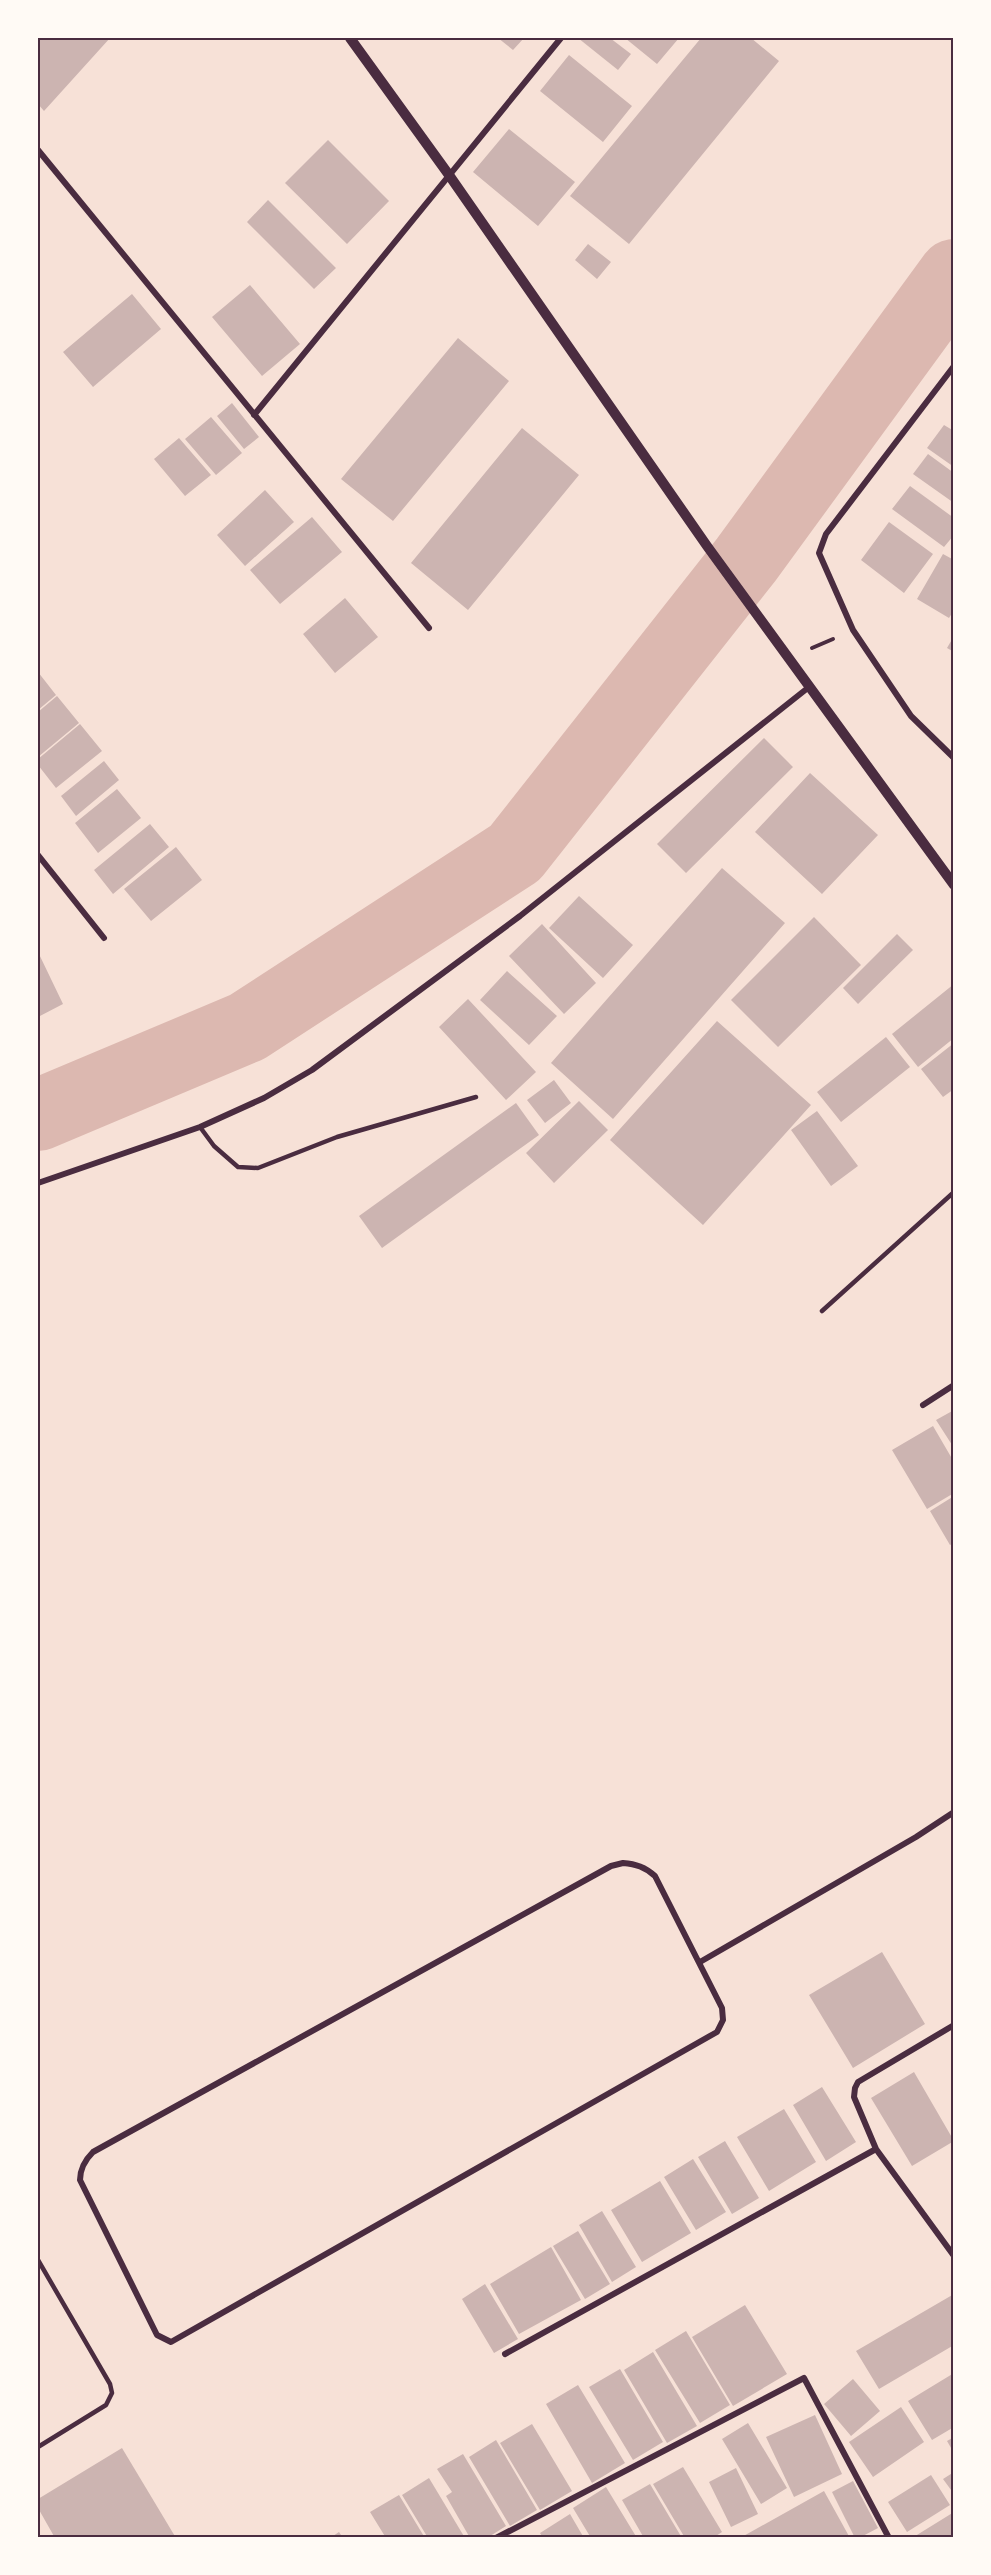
<svg xmlns="http://www.w3.org/2000/svg" width="991" height="2575" viewBox="0 0 991 2575" font-family="Helvetica,sans-serif">
<style>
.lines{fill:none;stroke-linecap:round;stroke-linejoin:round}
.river{stroke:#dcb8b0;stroke-width:72}
.building{fill:#ccb4b1}
.path{stroke:#4a2c40;stroke-width:4}
.service{stroke:#4a2c40;stroke-width:4.5}
.minor{stroke:#4a2c40;stroke-width:6}
.tertiary{stroke:#4a2c40;stroke-width:10}
.neatline{fill:none;stroke:#4a2c40;stroke-width:2}
</style>
<rect width="100%" height="100%" fill="#f7e1d7"/>
<g class="lines">
<path class="river" d="M 38,1115 L 247,1027 L 515,853 L 746,560 L 954,275"/>
</g>
<path class="building" d="M 38,38 L 110,38 L 44,111 L 38,104 Z
M 498,38 L 524,38 L 513,50 Z
M 578,38 L 610,38 L 631,54 L 618,70 Z
M 625,38 L 679,38 L 657,64 Z
M 701,38 L 751,38 L 779,61 L 629,244 L 570,196 Z
M 569,55 L 632,106 L 603,142 L 540,91 Z
M 509,129 L 575,182 L 538,226 L 473,172 Z
M 328,140 L 389,201 L 347,244 L 285,183 Z
M 268,200 L 336,268 L 314,289 L 247,222 Z
M 588,244 L 611,262 L 597,279 L 575,260 Z
M 250,285 L 300,344 L 262,376 L 212,317 Z
M 132,294 L 161,329 L 93,387 L 63,352 Z
M 458,338 L 509,381 L 393,521 L 341,479 Z
M 232,403 L 259,437 L 244,449 L 217,416 Z
M 211,417 L 242,453 L 216,475 L 185,439 Z
M 944,425 L 954,431 L 954,467 L 927,448 Z
M 522,428 L 579,475 L 468,610 L 411,563 Z
M 179,438 L 211,475 L 185,496 L 154,459 Z
M 928,454 L 954,473 L 954,503 L 913,474 Z
M 910,486 L 954,518 L 954,535 L 944,547 L 892,509 Z
M 265,490 L 294,522 L 245,566 L 217,535 Z
M 312,517 L 342,552 L 280,604 L 250,570 Z
M 889,522 L 933,554 L 904,593 L 861,560 Z
M 943,554 L 954,560 L 954,610 L 949,618 L 917,599 Z
M 345,598 L 378,637 L 335,673 L 303,634 Z
M 954,636 L 954,652 L 947,648 Z
M 38,672 L 56,695 L 38,710 Z
M 57,696 L 79,723 L 38,757 L 38,712 Z
M 80,724 L 102,751 L 56,788 L 38,765 L 38,759 Z
M 764,738 L 793,767 L 686,873 L 657,844 Z
M 104,761 L 119,780 L 76,816 L 61,796 Z
M 810,773 L 878,835 L 822,894 L 755,832 Z
M 117,789 L 141,818 L 98,853 L 75,823 Z
M 150,824 L 169,847 L 113,894 L 94,870 Z
M 176,847 L 202,880 L 151,921 L 124,889 Z
M 722,868 L 785,923 L 613,1119 L 551,1063 Z
M 579,896 L 633,945 L 603,978 L 549,928 Z
M 814,917 L 861,965 L 778,1047 L 731,1000 Z
M 542,924 L 596,983 L 564,1014 L 509,956 Z
M 897,934 L 913,950 L 858,1004 L 843,988 Z
M 38,952 L 63,1004 L 38,1017 Z
M 507,971 L 557,1016 L 529,1045 L 480,1000 Z
M 954,984 L 954,1038 L 918,1067 L 892,1034 Z
M 468,999 L 536,1072 L 506,1100 L 439,1027 Z
M 717,1021 L 811,1105 L 703,1225 L 610,1140 Z
M 886,1037 L 910,1067 L 841,1122 L 817,1092 Z
M 954,1043 L 954,1089 L 943,1097 L 921,1069 Z
M 554,1080 L 571,1103 L 545,1123 L 527,1100 Z
M 579,1101 L 608,1130 L 554,1183 L 526,1153 Z
M 516,1103 L 539,1135 L 382,1248 L 359,1216 Z
M 817,1111 L 858,1166 L 831,1186 L 791,1130 Z
M 954,1410 L 954,1448 L 936,1420 Z
M 933,1426 L 954,1462 L 954,1493 L 927,1509 L 892,1450 Z
M 954,1496 L 954,1543 L 950,1545 L 930,1511 Z
M 882,1952 L 925,2024 L 853,2068 L 809,1995 Z
M 914,2072 L 954,2141 L 912,2166 L 871,2098 Z
M 822,2087 L 856,2142 L 826,2161 L 793,2105 Z
M 784,2109 L 816,2162 L 769,2191 L 737,2137 Z
M 725,2141 L 759,2198 L 732,2214 L 698,2157 Z
M 693,2159 L 726,2212 L 696,2230 L 664,2177 Z
M 660,2181 L 691,2233 L 642,2262 L 611,2210 Z
M 602,2211 L 636,2267 L 612,2282 L 579,2225 Z
M 578,2231 L 610,2284 L 585,2299 L 553,2246 Z
M 551,2247 L 581,2300 L 519,2334 L 490,2284 Z
M 485,2284 L 518,2339 L 494,2353 L 462,2299 Z
M 954,2294 L 954,2345 L 879,2389 L 856,2351 Z
M 745,2305 L 787,2374 L 733,2406 L 692,2337 Z
M 686,2331 L 730,2405 L 700,2423 L 655,2350 Z
M 653,2352 L 697,2426 L 667,2443 L 624,2370 Z
M 620,2369 L 663,2442 L 633,2460 L 589,2387 Z
M 954,2373 L 954,2427 L 932,2440 L 908,2401 Z
M 853,2379 L 880,2411 L 851,2436 L 824,2404 Z
M 578,2385 L 625,2463 L 592,2483 L 546,2404 Z
M 901,2407 L 924,2442 L 873,2477 L 849,2442 Z
M 815,2415 L 842,2474 L 794,2497 L 766,2437 Z
M 748,2423 L 787,2488 L 761,2504 L 722,2439 Z
M 532,2424 L 572,2491 L 540,2510 L 500,2443 Z
M 954,2437 L 954,2453 L 947,2441 Z
M 496,2440 L 537,2510 L 510,2526 L 469,2457 Z
M 122,2448 L 176,2538 L 55,2538 L 38,2508 L 38,2499 Z
M 463,2454 L 506,2526 L 487,2538 L 470,2538 L 446,2496 L 452,2492 L 437,2469 Z
M 683,2467 L 722,2532 L 713,2538 L 685,2538 L 653,2484 Z
M 736,2468 L 758,2514 L 731,2527 L 709,2482 Z
M 954,2472 L 954,2494 L 943,2479 Z
M 931,2475 L 950,2505 L 907,2532 L 888,2502 Z
M 429,2478 L 465,2538 L 428,2538 L 402,2495 Z
M 853,2481 L 878,2528 L 859,2538 L 855,2538 L 832,2492 Z
M 650,2484 L 682,2538 L 644,2538 L 622,2500 Z
M 606,2487 L 637,2538 L 591,2538 L 573,2508 Z
M 824,2491 L 850,2538 L 740,2538 Z
M 399,2495 L 425,2538 L 386,2538 L 370,2512 Z
M 954,2512 L 954,2538 L 912,2538 Z
M 570,2514 L 584,2538 L 543,2538 L 540,2533 Z
M 339,2532 L 343,2538 L 330,2538 Z"/>
<g class="lines">
<path class="path" d="M 812,648 L 833,639"/>
<path class="service" d="M 200,1127 L 214,1146 L 238,1167 L 258,1168 L 337,1137 L 476,1097
M 822,1311 L 954,1192
M 38,2260 L 110,2384 L 112,2393 L 106,2405 L 38,2447"/>
<path class="minor" d="M 38,150 L 429,628
M 954,366 L 826,534 L 819,553 L 853,630 L 911,716 L 954,758
M 254,415 L 561,38
M 38,855 L 104,938
M 38,1183 L 200,1127 L 264,1098 L 312,1070 L 520,916 L 809,687
M 923,1405 L 954,1385
M 623,1863 C 636,1864 645,1867 655,1876 L 722,2008 L 723,2020 L 717,2032 L 171,2342 L 157,2335 L 80,2180 C 80,2168 85,2160 93,2152 L 611,1866 Z
M 700,1962 L 916,1837 L 954,1812
M 954,2025 L 858,2082 L 855,2088 L 854,2097 L 876,2149 L 954,2256
M 505,2354 L 876,2149
M 496,2538 L 804,2378 L 889,2538"/>
<path class="tertiary" d="M 350,38 L 449,175 L 707,546 L 954,885"/>
</g>
<rect width="991" height="2575" fill="none" stroke="#fffaf5" stroke-width="78"/>
<rect x="39" y="39" width="913" height="2497" class="neatline"/>
</svg>
